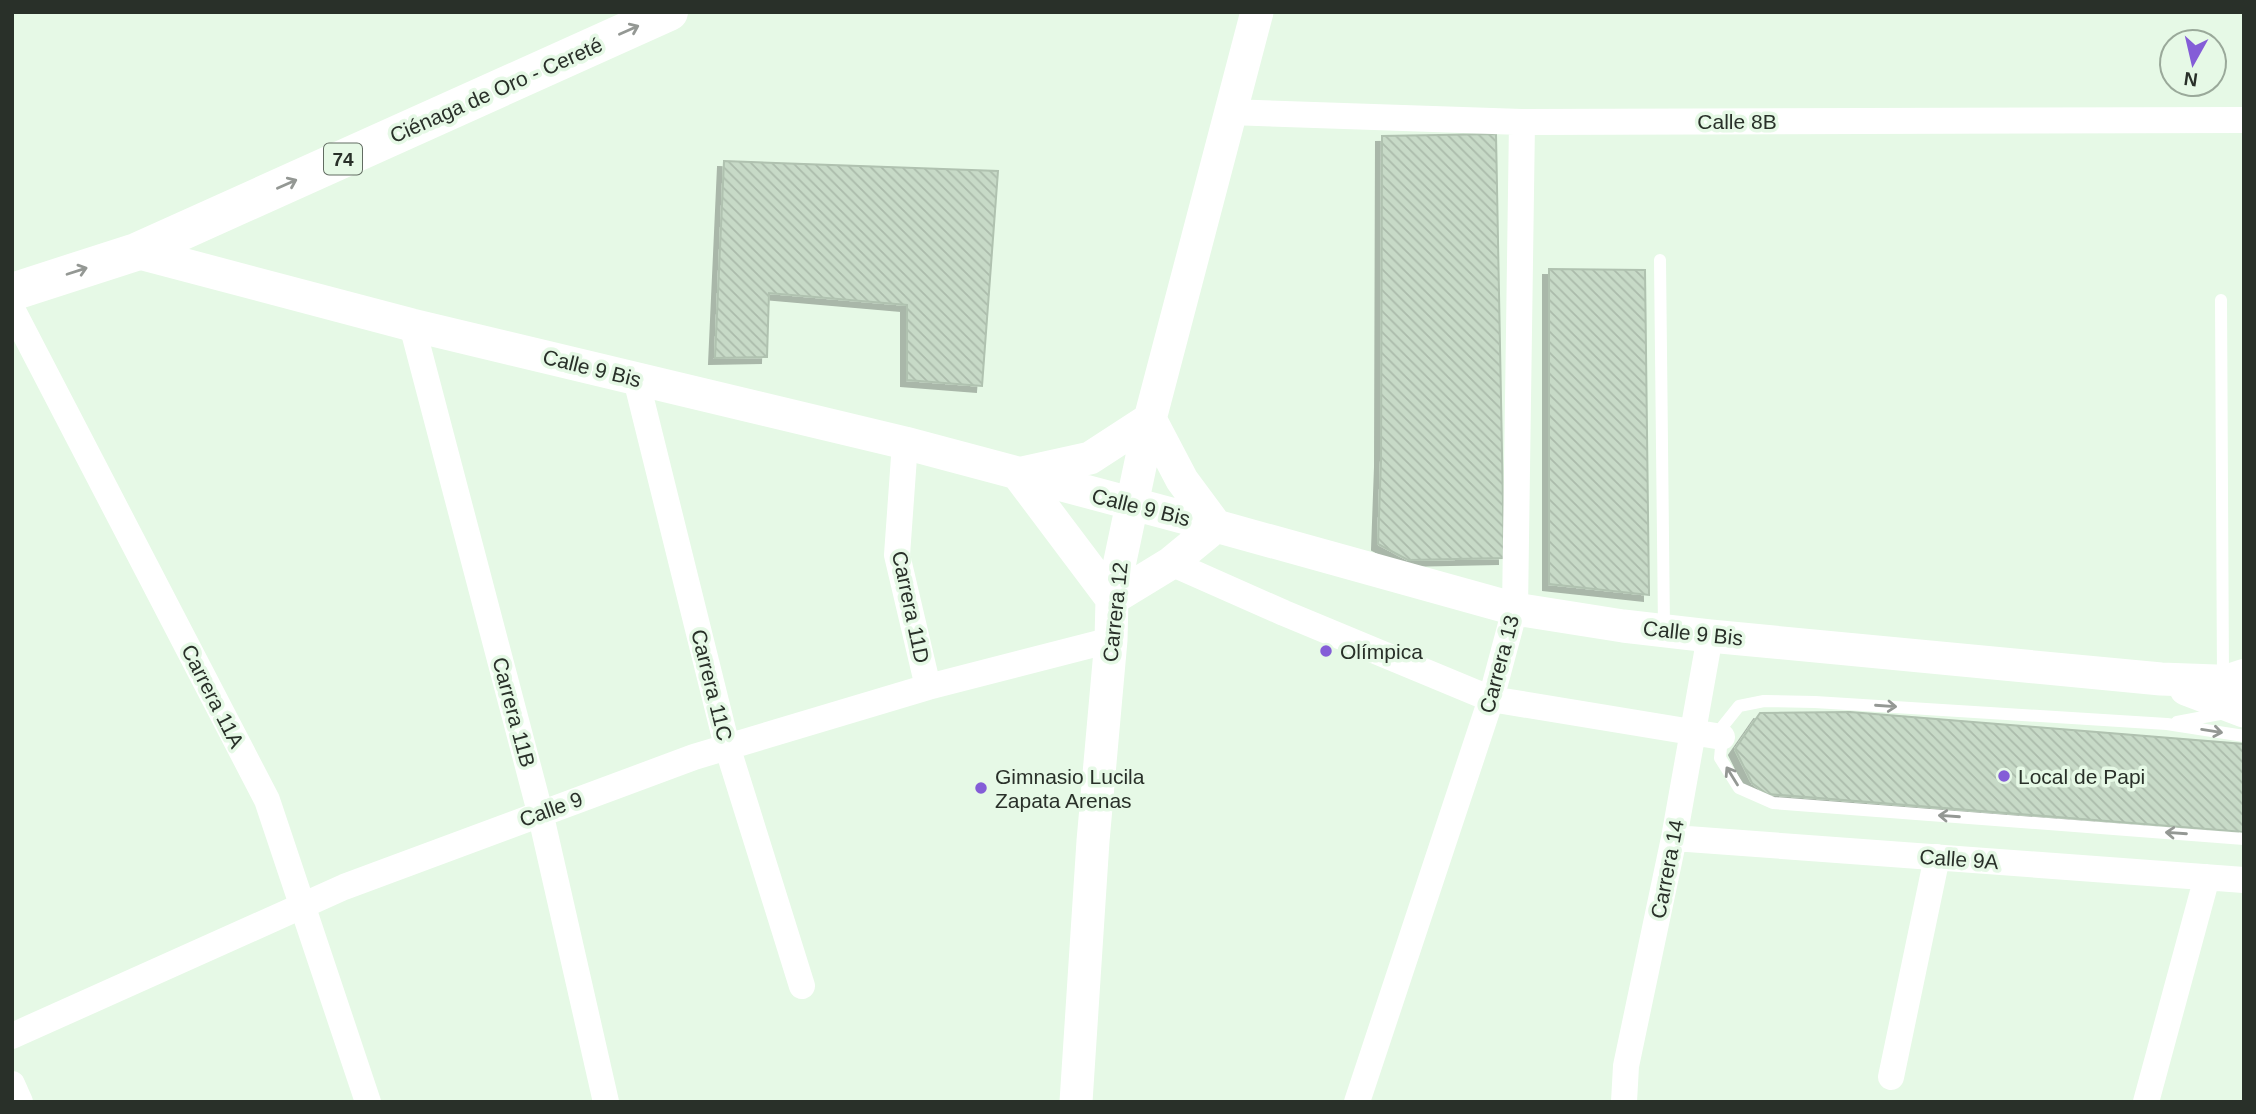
<svg xmlns="http://www.w3.org/2000/svg" width="2256" height="1114" viewBox="0 0 2256 1114" font-family="Helvetica,sans-serif">
<style>
.building{fill:url(#building-back-hatch);stroke:#b0c2b0;stroke-width:2;filter:url(#shadow)}
.lines{fill:none;stroke-linecap:round;stroke-linejoin:round}
.service{stroke:#fff;stroke-width:12}
.minor{stroke:#fff;stroke-width:26}
.tertiary{stroke:#fff;stroke-width:33}
.primary{stroke:#fff;stroke-width:38}
.trunk{stroke:#fff;stroke-width:38}
.oneway{stroke:#949894}
.poi-dot{fill:#845dd7;stroke:#e6f9e6;stroke-width:2.5}
.labels{text-anchor:middle;dominant-baseline:central;stroke-width:7;stroke-linejoin:round;paint-order:stroke}
.shield{fill:#e6f9e6;stroke:#626c62;stroke-width:2}
.shield-label{font-size:19px;font-weight:bold;fill:#293029}
.street-label{font-size:21px;fill:#293029;stroke:#e6f9e6}
.poi-label{font-size:21px;fill:#293029;stroke:#e6f9e6;text-anchor:start}
</style>
<defs>
<pattern id="building-back-hatch" width="6" height="6" patternUnits="userSpaceOnUse" patternTransform="scale(1.75)"><rect width="6" height="6" fill="#c7dac7"/><path d="M-1 5l2 2M0 0l6 6M5-1l2 2" fill="none" stroke="#abbbab"/></pattern>
<filter id="shadow"><feDropShadow dx="-6" dy="6" stdDeviation="0" flood-color="#0004"/></filter>
</defs>
<rect width="100%" height="100%" fill="#e6f9e6"/>
<path class="building" d="M 1496,134 L 1504,558 L 1408,560 L 1378,544 L 1381,461 L 1382,136 Z
M 724,161 L 998,171 L 982,386 L 907,380 L 907,305 L 769,293 L 767,357 L 715,358 Z
M 1549,269 L 1645,270 L 1649,595 L 1549,584 Z
M 1850,712 L 2244,744 L 2244,832 L 1767,794 L 1752,783 L 1735,749 L 1760,713 Z"/>
<g class="lines">
<path class="service" d="M 1660,260 L 1664,630
M 2221,300 L 2223,681
M 2177,722 L 2225,713
M 2244,736 L 2167,724 L 1815,702 L 1764,701 L 1739,706 L 1723,726 L 1720,758 L 1739,788 L 1773,803 L 2244,839"/>
<path class="minor" d="M 1229,112 L 1522,122 L 2244,120
M 12,309 L 267,800 L 368,1102
M 412,325 L 540,812 L 606,1102
M 636,379 L 727,746 L 802,986
M 905,443 L 897,555 L 928,687
M 1171,563 L 1284,613 L 1491,699 L 1722,737
M 1674,838 L 2244,880
M 12,1036 L 344,887 L 694,757 L 928,687 L 1111,640
M 1891,1077 L 1937,857
M 12,1084 L 20,1102
M 1357,1102 L 1491,699 L 1515,609 L 1522,122
M 1624,1102 L 1626,1066 L 1674,838 L 1710,636
M 2146,1102 L 2207,877"/>
<path class="tertiary" d="M 136,252 L 412,325 L 905,443 L 1216,526 L 1515,609 L 1623,626 L 1710,636 L 2161,679 L 2244,682
M 1150,419 L 1182,480 L 1216,526 L 1171,563 L 1112,599 L 1018,474 L 1090,458 Z
M 2186,689 L 2244,711
M 1076,1102 L 1093,841 L 1111,640 L 1112,599 L 1150,419 L 1257,12"/>
<path class="primary" d="M 2232,682 L 2244,678"/>
<path class="trunk" d="M 12,292 L 136,252 L 669,12"/>
</g>
<defs><path id="oneway-shaft" d="M-6 0H5M1.5-3L5.5 0L1.5 3" fill="none" stroke-width="1.6" stroke-linecap="round" stroke-linejoin="round" transform="scale(1.75)"/></defs>
<g class="oneway">
<use href="#oneway-shaft" transform="translate(629 30) rotate(-24)"/>
<use href="#oneway-shaft" transform="translate(287 184) rotate(-24)"/>
<use href="#oneway-shaft" transform="translate(77 271) rotate(-18)"/>
<use href="#oneway-shaft" transform="translate(1886 706) rotate(4)"/>
<use href="#oneway-shaft" transform="translate(2212 731) rotate(9)"/>
<use href="#oneway-shaft" transform="translate(1732 776) rotate(-122)"/>
<use href="#oneway-shaft" transform="translate(1949 816) rotate(-176)"/>
<use href="#oneway-shaft" transform="translate(2176 833) rotate(-176)"/>
</g>
<g class="poi-dot">
<circle cx="1326" cy="651" r="7"/>
<circle cx="2004" cy="776" r="7"/>
<circle cx="981" cy="788" r="7"/>
</g>
<g class="labels">
<rect class="shield" x="324" y="143.5" width="38" height="31" rx="5"/>
<g class="shield-label">
<text x="343" y="159">74</text>
</g>
<g class="street-label">
<text transform="translate(496 90) rotate(-24)">Ciénaga de Oro - Cereté</text>
<text x="1737" y="121">Calle 8B</text>
<text transform="translate(592 368) rotate(14)">Calle 9 Bis</text>
<text transform="translate(1141 507) rotate(14)">Calle 9 Bis</text>
<text transform="translate(911 607) rotate(78)">Carrera 11D</text>
<text transform="translate(1115 612) rotate(-84)">Carrera 12</text>
<text transform="translate(1693 633) rotate(6)">Calle 9 Bis</text>
<text transform="translate(1499 664) rotate(-75)">Carrera 13</text>
<text transform="translate(712 685) rotate(76)">Carrera 11C</text>
<text transform="translate(213 696) rotate(63)">Carrera 11A</text>
<text transform="translate(514 712) rotate(75)">Carrera 11B</text>
<text transform="translate(551 809) rotate(-20)">Calle 9</text>
<text transform="translate(1959 859) rotate(4)">Calle 9A</text>
<text transform="translate(1667 869) rotate(-79)">Carrera 14</text>
</g>
<g class="poi-label">
<text x="1340" y="651">Olímpica</text>
<text x="995" y="776">Gimnasio Lucila<tspan x="995" dy="24">Zapata Arenas</tspan></text>
<text x="2018" y="776">Local de Papi</text>
</g>
</g>
<rect width="2256" height="1114" fill="none" stroke="#293029" stroke-width="28"/>
<g transform="translate(2193 63) rotate(188)"><circle r="33" fill="#e6f9e6" stroke="#9aa99a" stroke-width="2"/>
<path d="M0-5L12 26L0 18L-12 26Z" fill="#845dd7"/>
<text y="-10" font-size="19" font-weight="bold" text-anchor="middle" fill="#293029">N</text>
</g>
</svg>
